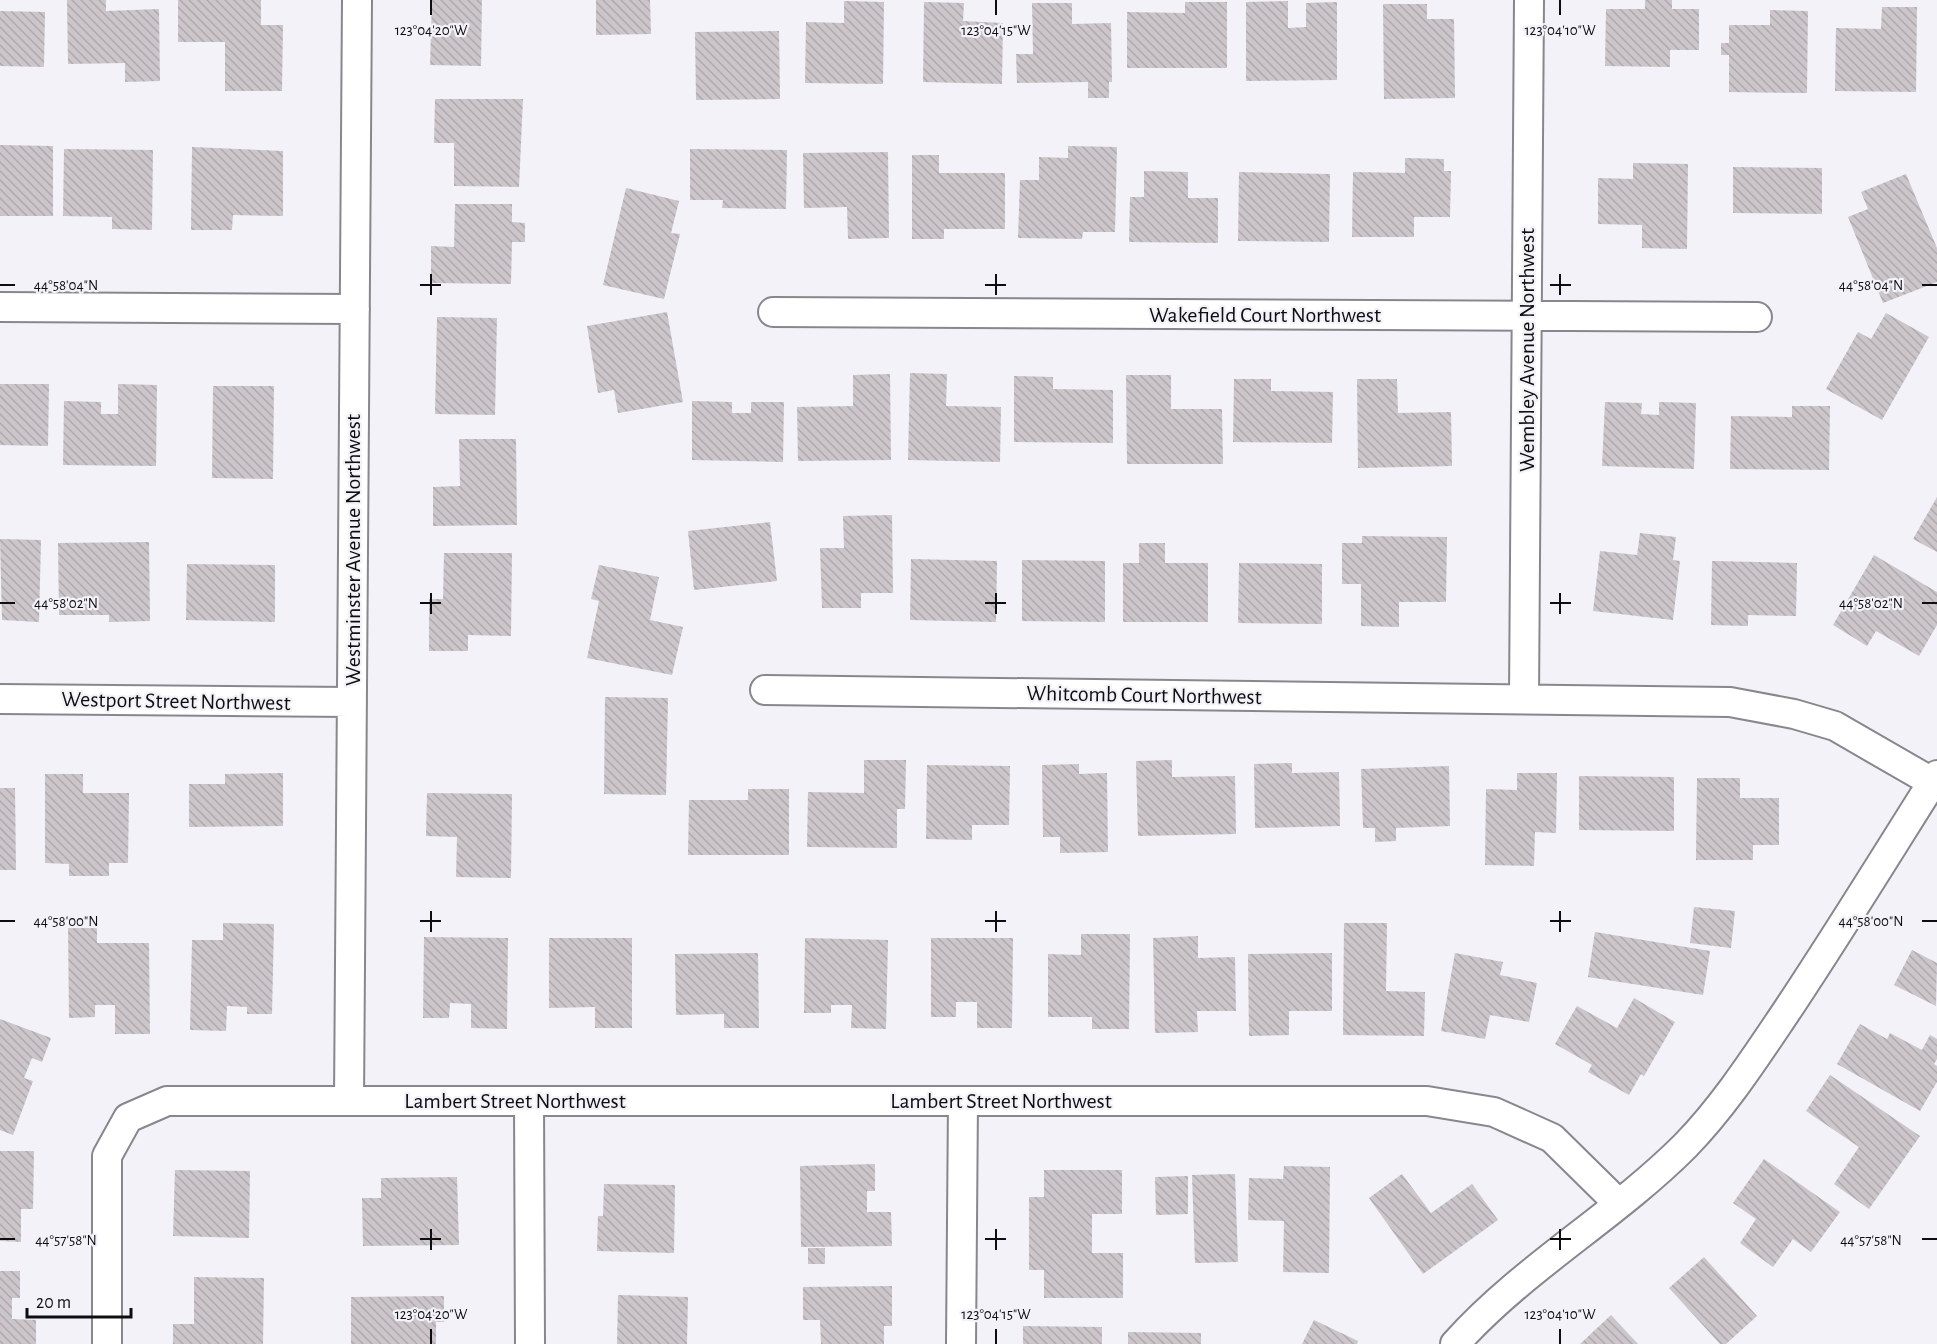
<svg xmlns="http://www.w3.org/2000/svg" width="1937" height="1344" viewBox="0 0 1937 1344" font-family="'Alegreya Sans',sans-serif">
<style>
.building{fill:url(#building-back-hatch)}
.lines{fill:none;stroke-linecap:round;stroke-linejoin:round}
.street-casing{stroke:#87878d;stroke-width:32}
.street{stroke:#fff;stroke-width:28}
.ticks{fill:none;stroke:#0e0e10;stroke-width:2}
.labels{text-anchor:middle;dominant-baseline:central;stroke-width:4.5;stroke-linejoin:round;paint-order:stroke}
.street-label{font-size:22px;fill:#0e0e10;stroke:#f2f2f8}
.ticks-label{font-size:15px;text-anchor:middle;fill:#0e0e10;stroke:#f2f2f8;stroke-width:4.5;stroke-linejoin:round;paint-order:stroke}
</style>
<defs>
<pattern id="building-back-hatch" width="6" height="6" patternUnits="userSpaceOnUse" patternTransform="scale(1.5)"><rect width="6" height="6" fill="#ccc6ca"/><path d="M-1 5l2 2M0 0l6 6M5-1l2 2" fill="none" stroke="#aea9ac"/></pattern>
</defs>
<rect width="100%" height="100%" fill="#f2f2f8"/>
<path class="building" d="M 67,0 L 106,0 L 106,11 L 159,9 L 160,81 L 125,82 L 125,63 L 68,64 Z
M 178,0 L 261,0 L 261,25 L 283,25 L 282,91 L 225,91 L 225,42 L 178,42 Z
M 432,0 L 482,0 L 481,66 L 430,65 Z
M 596,0 L 650,0 L 651,34 L 596,35 Z
M 1645,0 L 1672,0 L 1672,9 L 1699,9 L 1699,50 L 1670,50 L 1670,67 L 1605,66 L 1606,9 L 1645,9 Z
M 844,1 L 884,2 L 883,84 L 805,83 L 806,22 L 844,23 Z
M 1288,1 L 1288,28 L 1306,27 L 1306,3 L 1337,2 L 1337,80 L 1246,81 L 1246,2 Z
M 924,2 L 964,3 L 963,21 L 1003,23 L 1002,84 L 923,82 Z
M 1185,2 L 1227,2 L 1227,68 L 1127,68 L 1127,12 L 1185,13 Z
M 1032,3 L 1072,3 L 1072,24 L 1111,23 L 1112,82 L 1109,82 L 1109,98 L 1088,98 L 1088,82 L 1017,83 L 1016,54 L 1033,54 Z
M 1383,4 L 1427,4 L 1427,19 L 1454,19 L 1455,98 L 1384,99 Z
M 1882,7 L 1917,7 L 1916,92 L 1835,91 L 1836,28 L 1881,29 Z
M 1770,10 L 1808,11 L 1807,93 L 1729,92 L 1729,55 L 1721,55 L 1721,43 L 1729,43 L 1729,25 L 1770,25 Z
M 0,11 L 45,12 L 44,67 L 0,66 Z
M 779,31 L 780,99 L 696,100 L 695,32 Z
M 435,99 L 523,99 L 519,187 L 454,186 L 454,143 L 434,143 Z
M 0,145 L 53,146 L 53,216 L 0,216 Z
M 1068,146 L 1117,147 L 1115,232 L 1083,232 L 1082,239 L 1018,238 L 1020,180 L 1039,180 L 1039,157 L 1068,158 Z
M 192,147 L 283,151 L 283,216 L 233,215 L 232,230 L 191,230 Z
M 64,149 L 153,150 L 152,230 L 112,229 L 112,217 L 63,216 Z
M 690,149 L 787,150 L 786,209 L 722,208 L 723,200 L 690,200 Z
M 888,152 L 889,238 L 848,239 L 847,207 L 804,208 L 803,153 Z
M 912,155 L 939,155 L 939,173 L 1005,173 L 1005,229 L 944,229 L 944,239 L 912,239 Z
M 1405,158 L 1444,159 L 1444,171 L 1451,171 L 1450,217 L 1414,217 L 1414,237 L 1352,237 L 1353,172 L 1405,173 Z
M 1633,163 L 1688,164 L 1687,249 L 1642,248 L 1642,225 L 1598,224 L 1598,178 L 1633,179 Z
M 1733,167 L 1822,168 L 1822,214 L 1733,213 Z
M 1144,171 L 1188,172 L 1188,198 L 1218,198 L 1218,243 L 1129,242 L 1130,197 L 1144,197 Z
M 1239,172 L 1330,174 L 1329,242 L 1238,241 Z
M 1906,174 L 1937,248 L 1937,282 L 1883,303 L 1848,217 L 1868,209 L 1861,192 Z
M 626,188 L 679,201 L 671,233 L 680,234 L 664,299 L 603,285 Z
M 455,204 L 512,204 L 512,222 L 525,223 L 525,242 L 512,242 L 511,284 L 431,283 L 431,246 L 454,247 Z
M 667,312 L 683,402 L 618,413 L 614,390 L 598,393 L 587,326 Z
M 1886,313 L 1929,337 L 1882,420 L 1826,389 L 1858,332 L 1871,339 Z
M 437,317 L 497,318 L 495,415 L 435,414 Z
M 910,373 L 947,374 L 946,406 L 1001,407 L 1000,462 L 908,460 Z
M 890,374 L 891,460 L 798,461 L 797,407 L 853,406 L 853,375 Z
M 1126,375 L 1171,375 L 1171,409 L 1222,409 L 1223,464 L 1127,464 Z
M 1014,376 L 1053,377 L 1053,389 L 1113,390 L 1113,443 L 1014,442 Z
M 1234,379 L 1271,379 L 1271,391 L 1333,392 L 1332,443 L 1233,442 Z
M 1357,379 L 1397,379 L 1398,413 L 1451,412 L 1452,466 L 1358,468 Z
M 0,384 L 49,384 L 48,446 L 0,445 Z
M 118,384 L 157,385 L 156,466 L 63,465 L 64,401 L 101,402 L 101,414 L 118,414 Z
M 213,386 L 274,386 L 273,479 L 212,478 Z
M 692,401 L 732,402 L 732,413 L 751,413 L 751,402 L 784,402 L 783,462 L 692,460 Z
M 1605,402 L 1642,403 L 1641,414 L 1659,415 L 1659,402 L 1696,403 L 1694,469 L 1602,466 Z
M 1792,406 L 1830,406 L 1829,470 L 1730,469 L 1731,416 L 1792,417 Z
M 459,439 L 516,439 L 517,525 L 433,526 L 433,487 L 460,486 Z
M 1937,497 L 1937,552 L 1913,539 Z
M 892,515 L 893,593 L 861,593 L 861,608 L 822,608 L 820,548 L 844,548 L 843,516 Z
M 770,522 L 777,581 L 694,590 L 688,531 Z
M 1640,533 L 1676,537 L 1673,560 L 1680,561 L 1673,620 L 1593,611 L 1600,551 L 1637,555 Z
M 1362,536 L 1447,537 L 1446,602 L 1399,602 L 1399,627 L 1361,626 L 1361,584 L 1342,584 L 1342,543 L 1362,543 Z
M 0,539 L 41,540 L 39,622 L 2,620 Z
M 149,542 L 150,621 L 109,622 L 109,615 L 59,615 L 58,543 Z
M 1139,543 L 1165,543 L 1165,563 L 1208,563 L 1208,622 L 1123,622 L 1123,563 L 1139,563 Z
M 444,553 L 512,553 L 511,636 L 468,635 L 468,651 L 429,651 L 429,599 L 443,599 Z
M 1874,555 L 1937,592 L 1937,625 L 1919,656 L 1876,631 L 1867,646 L 1833,625 Z
M 911,559 L 997,561 L 996,622 L 910,620 Z
M 1022,560 L 1105,561 L 1105,622 L 1022,621 Z
M 1712,561 L 1797,563 L 1796,616 L 1748,615 L 1748,626 L 1711,625 Z
M 1239,563 L 1322,564 L 1322,624 L 1238,623 Z
M 187,564 L 275,565 L 275,622 L 186,620 Z
M 599,565 L 659,577 L 650,620 L 683,627 L 672,675 L 587,658 L 599,601 L 591,599 Z
M 605,697 L 668,698 L 666,795 L 604,794 Z
M 864,760 L 906,760 L 905,809 L 897,809 L 897,848 L 807,847 L 808,792 L 864,793 Z
M 1172,760 L 1172,777 L 1235,776 L 1236,834 L 1138,836 L 1136,761 Z
M 1292,763 L 1292,773 L 1339,772 L 1340,826 L 1255,828 L 1254,764 Z
M 1079,764 L 1079,774 L 1107,773 L 1108,852 L 1060,853 L 1060,837 L 1043,837 L 1042,765 Z
M 927,765 L 1010,766 L 1009,825 L 972,825 L 972,840 L 926,839 Z
M 1449,766 L 1450,826 L 1396,828 L 1396,841 L 1375,842 L 1375,828 L 1363,828 L 1361,769 Z
M 283,773 L 283,826 L 189,827 L 189,784 L 225,784 L 225,774 Z
M 1517,773 L 1557,773 L 1556,833 L 1535,832 L 1534,866 L 1485,865 L 1486,789 L 1517,790 Z
M 45,774 L 83,774 L 83,793 L 129,793 L 128,863 L 109,863 L 109,876 L 69,876 L 69,864 L 45,863 Z
M 1579,776 L 1674,777 L 1674,831 L 1579,830 Z
M 1697,778 L 1740,778 L 1740,798 L 1779,798 L 1779,845 L 1753,845 L 1753,860 L 1696,860 Z
M 0,788 L 15,788 L 16,870 L 0,870 Z
M 748,789 L 789,789 L 789,855 L 688,855 L 689,800 L 748,800 Z
M 427,793 L 512,794 L 511,878 L 456,877 L 457,837 L 426,836 Z
M 1694,907 L 1735,911 L 1731,948 L 1690,943 Z
M 223,923 L 274,924 L 272,1014 L 247,1014 L 247,1007 L 227,1006 L 226,1031 L 190,1030 L 192,940 L 223,940 Z
M 1344,923 L 1387,923 L 1386,991 L 1425,992 L 1424,1036 L 1343,1035 Z
M 68,928 L 97,928 L 97,943 L 149,943 L 150,1034 L 115,1034 L 115,1005 L 95,1005 L 95,1017 L 69,1018 Z
M 1595,932 L 1710,951 L 1703,995 L 1588,977 Z
M 1081,934 L 1130,934 L 1129,1029 L 1092,1029 L 1092,1017 L 1048,1017 L 1048,954 L 1081,955 Z
M 1198,936 L 1198,958 L 1235,957 L 1236,1011 L 1197,1011 L 1198,1032 L 1155,1033 L 1153,938 Z
M 424,937 L 508,938 L 507,1029 L 471,1028 L 471,1004 L 450,1003 L 449,1018 L 423,1018 Z
M 549,938 L 632,938 L 632,1028 L 595,1028 L 595,1007 L 549,1008 Z
M 805,938 L 888,940 L 886,1029 L 851,1028 L 852,1005 L 831,1005 L 831,1013 L 804,1013 Z
M 931,938 L 1013,938 L 1012,1028 L 977,1028 L 977,1002 L 956,1002 L 956,1017 L 931,1017 Z
M 1912,950 L 1937,963 L 1936,1006 L 1894,985 Z
M 758,953 L 759,1028 L 724,1028 L 724,1014 L 676,1015 L 675,954 Z
M 1332,953 L 1332,1011 L 1289,1011 L 1289,1035 L 1249,1036 L 1248,954 Z
M 1455,953 L 1503,962 L 1500,975 L 1537,983 L 1529,1022 L 1490,1015 L 1485,1039 L 1441,1031 Z
M 1634,998 L 1675,1022 L 1644,1076 L 1641,1074 L 1629,1095 L 1588,1072 L 1592,1065 L 1555,1044 L 1577,1006 L 1617,1028 Z
M 0,1019 L 51,1038 L 42,1062 L 32,1058 L 24,1078 L 33,1081 L 13,1135 L 0,1130 Z
M 1860,1024 L 1887,1039 L 1890,1033 L 1922,1050 L 1930,1035 L 1937,1039 L 1937,1059 L 1934,1064 L 1937,1066 L 1937,1082 L 1920,1111 L 1837,1064 Z
M 1830,1075 L 1920,1136 L 1869,1209 L 1834,1184 L 1859,1147 L 1806,1111 Z
M 0,1151 L 34,1151 L 33,1209 L 21,1209 L 21,1242 L 0,1241 Z
M 1764,1159 L 1840,1212 L 1811,1252 L 1793,1239 L 1773,1267 L 1740,1243 L 1756,1219 L 1733,1203 Z
M 875,1164 L 875,1191 L 867,1191 L 867,1212 L 891,1212 L 892,1246 L 801,1247 L 800,1166 Z
M 1284,1166 L 1330,1167 L 1329,1273 L 1283,1272 L 1284,1221 L 1248,1220 L 1249,1178 L 1283,1179 Z
M 175,1170 L 250,1171 L 249,1238 L 173,1236 Z
M 1044,1170 L 1122,1170 L 1122,1214 L 1092,1214 L 1092,1253 L 1123,1253 L 1123,1298 L 1044,1298 L 1044,1270 L 1029,1270 L 1029,1197 L 1044,1197 Z
M 1235,1174 L 1238,1262 L 1195,1263 L 1192,1175 Z
M 1402,1174 L 1431,1213 L 1472,1184 L 1498,1220 L 1423,1274 L 1369,1198 Z
M 1188,1176 L 1188,1214 L 1156,1215 L 1155,1177 Z
M 457,1177 L 459,1245 L 363,1246 L 362,1198 L 381,1198 L 381,1178 Z
M 604,1184 L 675,1185 L 674,1253 L 597,1251 L 598,1216 L 603,1216 Z
M 808,1248 L 825,1248 L 825,1264 L 808,1264 Z
M 1704,1257 L 1757,1316 L 1726,1344 L 1720,1344 L 1669,1288 Z
M 0,1271 L 20,1271 L 20,1298 L 12,1298 L 12,1319 L 36,1320 L 36,1344 L 0,1344 Z
M 194,1277 L 264,1278 L 263,1344 L 173,1344 L 173,1324 L 194,1324 Z
M 892,1286 L 892,1326 L 884,1326 L 884,1344 L 821,1344 L 820,1320 L 803,1320 L 803,1287 Z
M 618,1295 L 688,1297 L 687,1344 L 617,1344 Z
M 444,1296 L 444,1322 L 436,1322 L 436,1344 L 351,1344 L 351,1297 Z
M 1611,1315 L 1638,1344 L 1580,1344 Z
M 1314,1320 L 1358,1341 L 1357,1344 L 1302,1344 Z
M 1023,1326 L 1102,1327 L 1102,1344 L 1023,1344 Z
M 1128,1332 L 1201,1333 L 1201,1344 L 1128,1344 Z"/>
<g class="lines">
<defs>
<path id="street" d="M 0,307 L 355,309
M 773,312 L 1757,317
M 765,690 L 1730,702 L 1794,714 L 1835,726 L 1932,782
M 0,699 L 352,702
M 1524,699 L 1529,0
M 349,1101 L 357,0
M 529,1101 L 530,1344
M 107,1344 L 107,1156 L 128,1118 L 167,1101 L 1427,1101 L 1494,1112 L 1552,1138 L 1619,1204
M 961,1344 L 963,1101
M 1455,1344 C 1523,1268 1613,1218 1685,1146 C 1724,1106 1755,1058 1786,1012 C 1838,934 1887,854 1937,775"/>
</defs>
<use href="#street" class="street-casing"/>
<use href="#street" class="street"/>
</g>
<path class="ticks" d="M 431,0 L 431,15M 996,0 L 996,15M 1560,0 L 1560,15M 431,274 L 431,295M 996,274 L 996,295M 1560,274 L 1560,295M 0,285 L 15,285M 420,285 L 441,285M 985,285 L 1006,285M 1550,285 L 1571,285M 1922,285 L 1937,285M 431,593 L 431,614M 996,593 L 996,614M 1560,593 L 1560,614M 0,603 L 15,603M 420,603 L 441,603M 985,603 L 1006,603M 1550,603 L 1571,603M 1922,603 L 1937,603M 431,911 L 431,932M 996,911 L 996,932M 1560,911 L 1560,932M 0,921 L 15,921M 420,921 L 441,921M 985,921 L 1006,921M 1550,921 L 1571,921M 1922,921 L 1937,921M 431,1229 L 431,1250M 996,1229 L 996,1250M 1560,1229 L 1560,1250M 0,1239 L 15,1239M 420,1239 L 441,1239M 985,1239 L 1006,1239M 1550,1239 L 1571,1239M 1922,1239 L 1937,1239M 431,1329 L 431,1344M 996,1329 L 996,1344M 1560,1329 L 1560,1344"/>
<g class="labels">
<g class="street-label">
<text x="1265" y="315">Wakefield Court Northwest</text>
<text transform="translate(1527 350) rotate(-90)">Wembley Avenue Northwest</text>
<text transform="translate(353 550) rotate(-90)">Westminster Avenue Northwest</text>
<text transform="translate(1144 695) rotate(1)">Whitcomb Court Northwest</text>
<text transform="translate(176 701) rotate(1)">Westport Street Northwest</text>
<text x="515" y="1101">Lambert Street Northwest</text>
<text x="1001" y="1101">Lambert Street Northwest</text>
</g>
</g>
<g class="ticks-label">
<text x="431" y="35">123°04'20"W</text>
<text x="996" y="35">123°04'15"W</text>
<text x="1560" y="35">123°04'10"W</text>
<text x="66" y="290">44°58'04"N</text>
<text x="1871" y="290">44°58'04"N</text>
<text x="66" y="608">44°58'02"N</text>
<text x="1871" y="608">44°58'02"N</text>
<text x="66" y="926">44°58'00"N</text>
<text x="1871" y="926">44°58'00"N</text>
<text x="66" y="1245">44°57'58"N</text>
<text x="1871" y="1245">44°57'58"N</text>
<text x="431" y="1319">123°04'20"W</text>
<text x="996" y="1319">123°04'15"W</text>
<text x="1560" y="1319">123°04'10"W</text>
</g>
<path d="M27 1308v9h104v-9" fill="none" stroke="#0e0e10" stroke-width="3"/>
<text x="36" y="1308" font-size="18" fill="#0e0e10" stroke="#f2f2f8" stroke-width="4.5" paint-order="stroke">20 m</text>
</svg>
